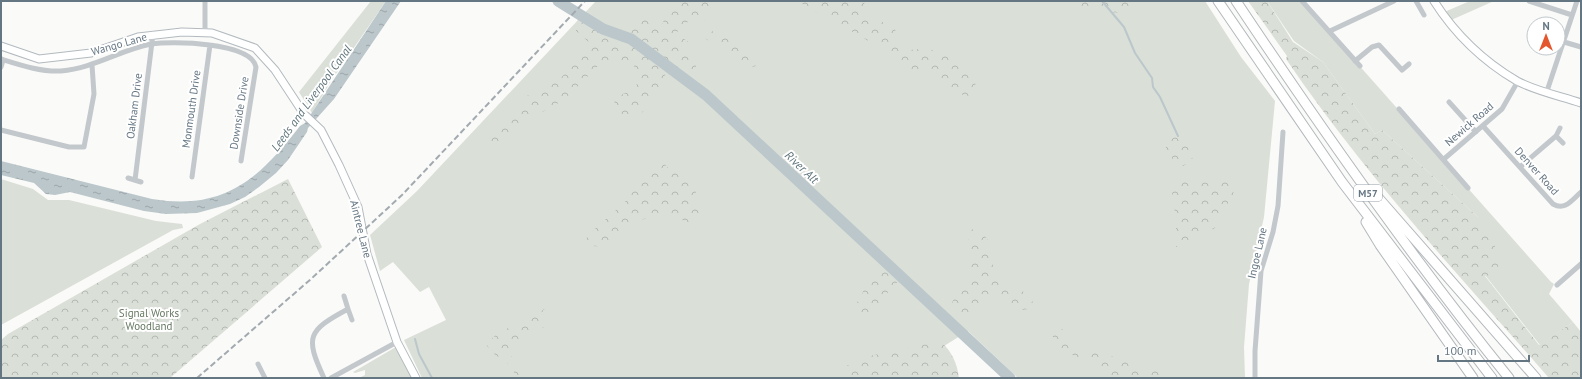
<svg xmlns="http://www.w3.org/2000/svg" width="1582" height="379" viewBox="0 0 1582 379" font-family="'PT Sans',sans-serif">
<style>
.green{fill:#dadfd7}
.forest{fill:url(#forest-crowns)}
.water{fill:url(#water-ripples)}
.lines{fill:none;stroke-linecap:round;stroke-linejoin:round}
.stream{stroke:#bbc7cb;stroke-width:2}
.river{stroke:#bbc7cb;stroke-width:11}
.secondary-casing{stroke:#b3babf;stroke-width:9}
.motorway-casing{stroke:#b4b9bd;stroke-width:11}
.minor{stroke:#c3c8cc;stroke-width:5}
.secondary{stroke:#fff;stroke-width:7}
.motorway{stroke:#fff;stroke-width:9}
.rail{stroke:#a2aab0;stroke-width:2;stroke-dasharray:6 3;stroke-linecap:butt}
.labels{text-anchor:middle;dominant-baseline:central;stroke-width:4;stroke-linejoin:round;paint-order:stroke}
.shield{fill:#fff;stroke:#939fa8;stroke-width:1}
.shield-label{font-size:10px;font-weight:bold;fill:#657683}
.street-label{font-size:11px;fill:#657683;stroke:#fff}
.park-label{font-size:11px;fill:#687a64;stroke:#fff}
.water-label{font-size:12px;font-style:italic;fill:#60757c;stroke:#fff}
</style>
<defs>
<pattern id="forest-crowns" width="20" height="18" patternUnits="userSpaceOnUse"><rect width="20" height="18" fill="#dadfd7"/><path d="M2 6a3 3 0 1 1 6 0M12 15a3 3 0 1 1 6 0" fill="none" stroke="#b4b9b4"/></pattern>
<pattern id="water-ripples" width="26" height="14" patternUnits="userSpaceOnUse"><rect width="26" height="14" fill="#bbc7cb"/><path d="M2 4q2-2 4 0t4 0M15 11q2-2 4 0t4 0" fill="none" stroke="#9ca6aa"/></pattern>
</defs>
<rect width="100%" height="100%" fill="#fafaf8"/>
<path class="green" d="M 371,1 L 386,1 L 331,81 L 312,113 L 299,92 Z
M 596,1 L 1205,1 L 1241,57 L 1275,101 L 1264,217 L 1249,284 L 1244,347 L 1245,378 L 1018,378 L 968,331 L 944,346 L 859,378 L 422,378 L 404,340 L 446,320 L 429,287 L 420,292 L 393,262 L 380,271 L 370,235 L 417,191 Z
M 1267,1 L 1302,1 L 1551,282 L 1554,284 L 1549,294 L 1573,322 L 1540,345 L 1485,275 L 1478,217 L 1382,130 L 1375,134 L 1323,62 L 1294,41 Z
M 1470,1 L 1494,1 L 1449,21 L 1442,13 Z
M 1,179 L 33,189 L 48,200 L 69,200 L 156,221 L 182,224 L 183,228 L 173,230 L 1,325 Z
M 396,347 L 400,349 L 412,378 L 359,378 L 365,375 L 365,370 L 355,373 L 353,372 Z"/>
<path class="forest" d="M 678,1 L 709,1 L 710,21 L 692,18 L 677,32 L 677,34 L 693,45 L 690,54 L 697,64 L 695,69 L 683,75 L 661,60 L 643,45 L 646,42 L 642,44 L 627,33 L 631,21 C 645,7 649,23 662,25 L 666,15 Z
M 797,1 L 864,1 L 866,15 L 894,27 L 902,46 L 916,51 L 920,46 L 935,51 L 934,61 L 936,56 C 954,48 975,74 977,90 L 970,96 C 956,96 936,81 933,68 L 932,73 L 915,73 L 900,66 L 883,49 Z
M 1071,1 L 1144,1 C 1128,21 1090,11 1071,1 Z
M 1248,1 L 1267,1 L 1293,42 L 1323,62 L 1375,134 L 1382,130 L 1478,217 L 1500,255 L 1497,274 L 1485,276 L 1539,345 L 1573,322 L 1581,332 L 1581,378 L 1549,378 C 1458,274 1363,173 1286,59 L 1287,56 Z
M 580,17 L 603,32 L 631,42 L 637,49 L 635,52 L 638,49 L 666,71 C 664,82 657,89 651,98 C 648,101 647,105 645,109 C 633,127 620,117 614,101 L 617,97 L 635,88 C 639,81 639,71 633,65 L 610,63 L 599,65 L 564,100 L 535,116 L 504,143 L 497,144 L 486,139 L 530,93 L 560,79 L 591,44 L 576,31 L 576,23 Z
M 703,28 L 740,41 L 757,59 L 756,66 L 749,68 C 739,58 700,40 699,30 Z
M 1183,134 L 1193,160 L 1183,166 C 1172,159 1164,155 1166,141 Z
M 657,161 C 664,161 666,167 672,171 C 677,174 683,177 688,182 C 700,192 703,212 697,226 L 693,228 L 677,216 C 665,215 648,216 637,222 C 623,230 606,252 589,245 L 586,239 L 589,234 L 624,203 Z
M 1177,177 L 1209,183 L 1226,182 L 1232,186 L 1234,195 L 1226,206 L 1215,228 L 1176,247 L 1176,220 L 1171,185 Z
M 288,179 L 322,247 L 170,378 L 1,378 L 1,340 L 8,334 L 200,224 Z
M 971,229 C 1000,237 986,257 997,277 C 1004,290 1028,286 1033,303 L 1029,309 L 1014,311 L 1001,301 L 989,296 L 965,316 L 958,316 L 952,312 C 948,297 965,291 969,278 C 974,261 964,244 971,229 Z
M 887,266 L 900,278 C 896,285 890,289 886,295 C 877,305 869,322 853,314 L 852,308 C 855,304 860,300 862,295 C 867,281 868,267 887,266 Z
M 544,309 L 548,316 L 544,327 L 523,337 L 511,355 L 517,366 L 523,367 L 529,374 L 538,378 L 518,378 L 507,363 L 491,352 L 486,344 L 499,332 L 536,316 Z
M 1057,328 L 1065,330 L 1071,341 L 1081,348 L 1118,358 L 1140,367 L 1161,366 L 1166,370 L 1171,378 L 1117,378 L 1055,346 L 1052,333 Z
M 941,341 C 952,353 957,362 959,378 L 840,378 L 843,369 L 855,359 Z"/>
<path class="water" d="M 386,1 L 401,1 L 334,99 L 308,128 L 307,132 L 288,160 L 276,173 L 259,187 L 245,197 L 230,204 L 197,213 L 166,214 L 144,211 L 70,192 L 55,195 L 46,194 L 34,183 L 1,175 L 1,161 L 152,199 C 224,211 259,179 300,126 L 305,123 Z"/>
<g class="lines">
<path class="stream" d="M 1102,1 L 1124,27 L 1135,53 L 1152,78 L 1153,87 L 1160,97 L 1178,136
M 415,339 L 419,354 L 432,378"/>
<path class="river" d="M 558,1 L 603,29 L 631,39 L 706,95 L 1010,378"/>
<defs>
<path id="secondary" d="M 1434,1 C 1455,34 1483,61 1517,81 C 1536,91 1560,96 1581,103
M 1,46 L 39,59 L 91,53 L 138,37 L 182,32 L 212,33 L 255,48 L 275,70 L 304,114 L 321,130 L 339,165 L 358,207 L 367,254 L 397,342 L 416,378"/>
<path id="motorway" d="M 1218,1 L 1342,182 L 1492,378
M 1236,1 C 1322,130 1411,257 1509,378
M 1375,194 L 1536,378
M 1366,222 L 1380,245 L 1473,378"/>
</defs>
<use href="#secondary" class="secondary-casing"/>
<use href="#motorway" class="motorway-casing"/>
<path class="minor" d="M 1302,1 L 1360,66
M 1416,1 L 1424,15
M 1529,1 L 1572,15
M 1330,31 L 1394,1
M 205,32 L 205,1
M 1564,42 L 1581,47
M 1,59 C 20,65 41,72 61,71 C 94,68 120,50 151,44 C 172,41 251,42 256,67 L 241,161
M 1355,61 L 1372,47 L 1379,45 L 1402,70 L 1409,64
M 1,67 L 3,60
M 1547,91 L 1577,1
M 1449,102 L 1476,132
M 1399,109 L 1468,188
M 1483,126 L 1553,204 C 1565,211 1572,200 1581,192
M 1,130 L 69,147 L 84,147 L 94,94 L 92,65
M 1556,136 L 1563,143
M 1444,159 L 1502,109 L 1518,81
M 1520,167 L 1556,136 L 1560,128
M 192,177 L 210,45
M 128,178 L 141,182
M 135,180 L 153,34
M 1557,285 L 1581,264
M 344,296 L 348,309
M 258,364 L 265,378
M 324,378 C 305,337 307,331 348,309 L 352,320
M 331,378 L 397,342
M 1255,378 L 1255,351 L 1261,271 L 1273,232 L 1278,206 L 1283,132"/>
<use href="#secondary" class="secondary"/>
<use href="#motorway" class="motorway"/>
<path class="rail" d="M 197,378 L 311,279 L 402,195 L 585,1"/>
</g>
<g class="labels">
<rect class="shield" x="1354" y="185" width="28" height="16" rx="3"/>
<g class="shield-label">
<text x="1368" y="193">M57</text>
</g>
<g class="street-label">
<text transform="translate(119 44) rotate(-16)">Wango Lane</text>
<text transform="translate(134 106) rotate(-83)">Oakham Drive</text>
<text transform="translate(191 109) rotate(-82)">Monmouth Drive</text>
<text transform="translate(239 113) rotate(-81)">Downside Drive</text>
<text transform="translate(1469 124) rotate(-41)">Newick Road</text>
<text transform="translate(1537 171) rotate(48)">Denver Road</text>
<text transform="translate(361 229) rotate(76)">Aintree Lane</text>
<text transform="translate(1257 253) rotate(-77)">Ingoe Lane</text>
</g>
<g class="park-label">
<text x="149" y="313">Signal Works<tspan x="149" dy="13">Woodland</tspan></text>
</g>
<g class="water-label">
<text transform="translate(311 98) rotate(-54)">Leeds and Liverpool Canal</text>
<text transform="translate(802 167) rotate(43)">River Alt</text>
</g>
</g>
<rect width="1582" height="379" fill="none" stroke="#657683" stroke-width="4"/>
<g transform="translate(1546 36)"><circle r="19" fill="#ffffff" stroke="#c1c8cd"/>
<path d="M0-3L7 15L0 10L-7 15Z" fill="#e4572e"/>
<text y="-6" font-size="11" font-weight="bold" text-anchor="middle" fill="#657683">N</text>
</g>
<path d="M1438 355v6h91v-6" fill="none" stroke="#657683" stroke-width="2"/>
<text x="1444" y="355" font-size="12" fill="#657683" stroke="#ffffff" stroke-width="3" paint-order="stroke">100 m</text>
</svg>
